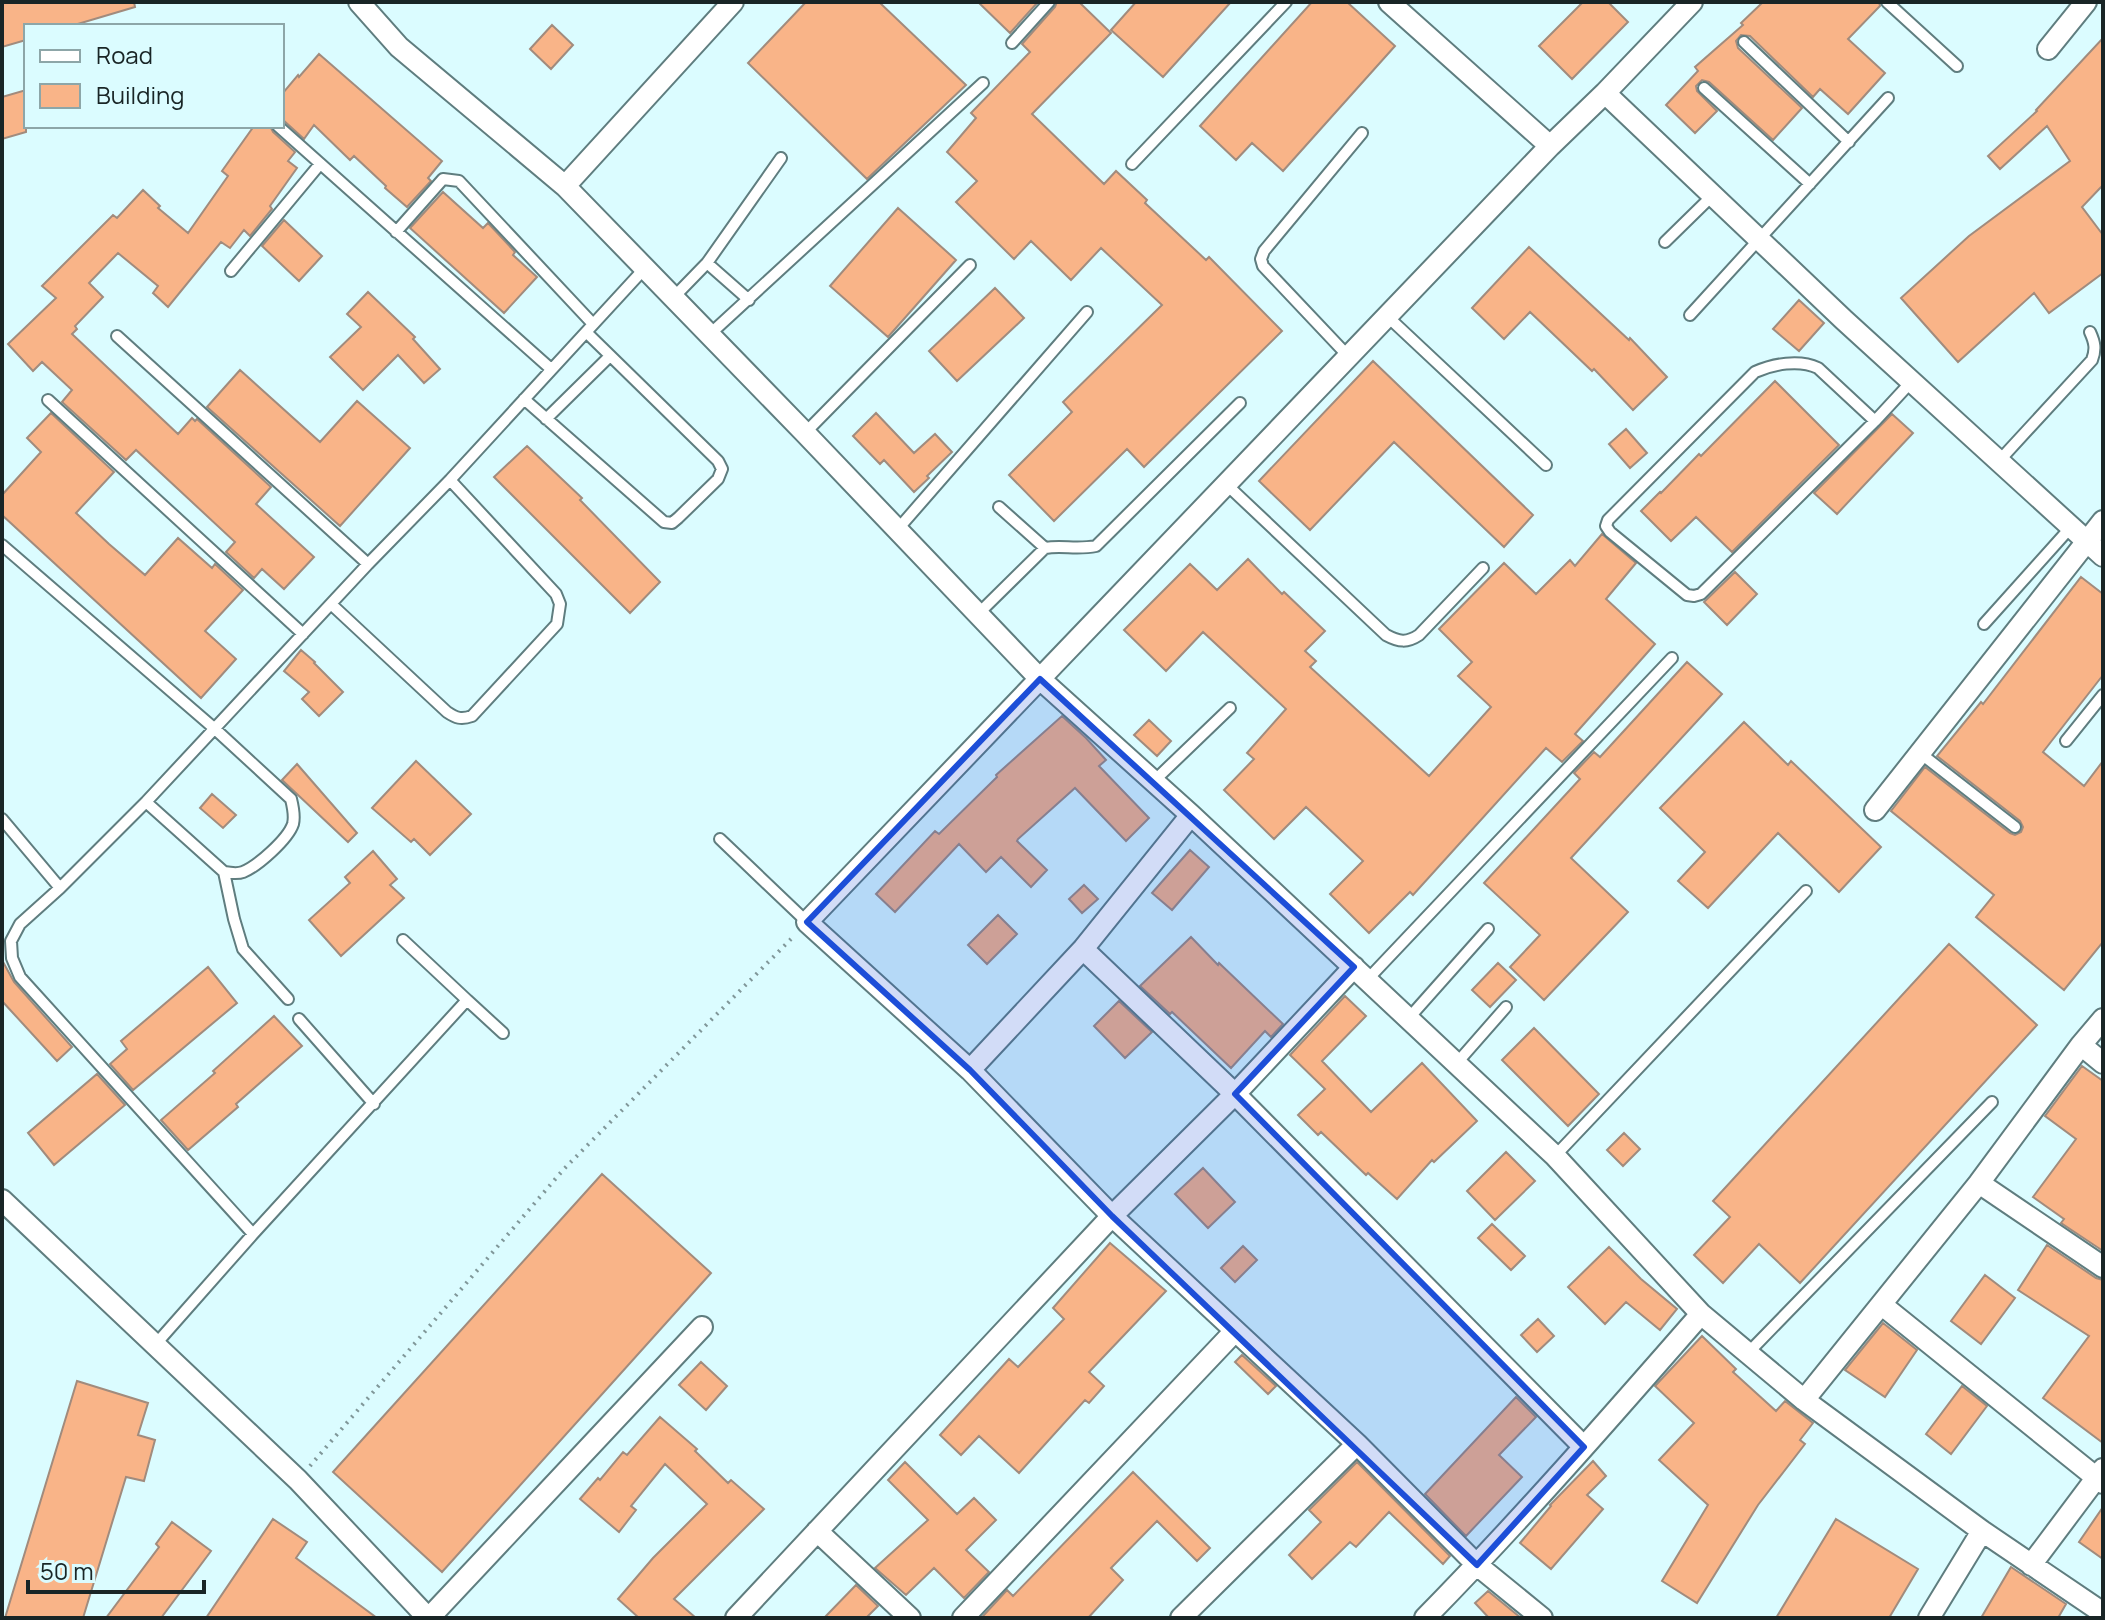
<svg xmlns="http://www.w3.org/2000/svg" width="2105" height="1620" viewBox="0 0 2105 1620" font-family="Manrope,sans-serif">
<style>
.building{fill:#f9b488;stroke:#a18b7d;stroke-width:2}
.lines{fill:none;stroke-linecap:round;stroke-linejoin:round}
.lane-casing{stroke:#5f7d7f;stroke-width:14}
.street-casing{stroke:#5f7d7f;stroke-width:24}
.path{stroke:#809799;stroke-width:4;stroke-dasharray:2 6;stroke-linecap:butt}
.lane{stroke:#fff;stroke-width:10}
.street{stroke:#fff;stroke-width:20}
.marked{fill:#1d4ed8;fill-opacity:0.2;stroke:#1d4ed8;stroke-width:6;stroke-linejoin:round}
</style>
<rect width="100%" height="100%" fill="#dbfcff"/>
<path class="building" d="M 2,2 L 134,2 L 135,7 L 71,26 L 26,26 L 26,40 L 2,47 Z
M 806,2 L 879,2 L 966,85 L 867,179 L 748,63 Z
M 978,2 L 1038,2 L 1010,33 Z
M 1057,2 L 1079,2 L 1111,33 L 1032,114 L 1104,184 L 1116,171 L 1147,200 L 1145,203 L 1206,260 L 1209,257 L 1282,331 L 1144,467 L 1127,449 L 1054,521 L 1009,475 L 1072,412 L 1063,402 L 1162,305 L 1101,248 L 1071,280 L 1031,241 L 1014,259 L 956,202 L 977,181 L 947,152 L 976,118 L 971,113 L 1030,52 L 1022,44 L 1055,7 Z
M 1136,2 L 1231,2 L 1163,77 L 1111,30 Z
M 1312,2 L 1347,2 L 1395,46 L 1283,171 L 1252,143 L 1236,160 L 1200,126 Z
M 1583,2 L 1608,2 L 1628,22 L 1572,79 L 1539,46 Z
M 1763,2 L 1879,2 L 1880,6 L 1848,39 L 1885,73 L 1848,114 L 1820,89 L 1813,97 L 1750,36 L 1741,35 L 1736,41 L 1738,48 L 1802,108 L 1773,140 L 1709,82 L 1702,80 L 1696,86 L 1697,91 L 1717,111 L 1695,133 L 1666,105 L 1698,71 L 1695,67 L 1743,25 L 1741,23 Z
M 552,25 L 573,45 L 551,69 L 530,49 Z
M 2103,38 L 2103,185 L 2082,207 L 2103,235 L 2103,273 L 2049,313 L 2034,293 L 1958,362 L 1901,298 L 1969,236 L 2070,161 L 2047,126 L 2000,169 L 1988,156 L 2037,111 L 2036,110 Z
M 319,54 L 442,161 L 428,178 L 431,181 L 407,207 L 385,188 L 386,186 L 354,156 L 350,160 L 314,125 L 304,139 L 282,119 L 282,94 L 298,75 L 299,77 Z
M 26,90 L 26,132 L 2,139 L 2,97 Z
M 254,126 L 270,126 L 273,132 L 295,152 L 288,161 L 297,168 L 270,206 L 272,209 L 250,236 L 244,230 L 230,248 L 221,242 L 168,307 L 153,293 L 158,286 L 118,253 L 89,283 L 103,297 L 75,326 L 77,329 L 72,334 L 178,434 L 192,418 L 195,421 L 197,419 L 271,487 L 256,504 L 314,557 L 284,589 L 262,569 L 254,578 L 226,552 L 235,542 L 136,450 L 126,460 L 62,402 L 72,390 L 42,362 L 33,371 L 8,344 L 56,298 L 42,286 L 113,215 L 117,218 L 143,190 L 160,206 L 158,208 L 188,233 L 228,176 L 222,171 Z
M 443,192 L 483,228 L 488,223 L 515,252 L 513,255 L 537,277 L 504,313 L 410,228 Z
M 898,208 L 956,260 L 888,337 L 830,286 Z
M 284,220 L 322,256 L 299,281 L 262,246 Z
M 1529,247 L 1629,340 L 1630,338 L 1667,377 L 1633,410 L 1594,369 L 1592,371 L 1530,312 L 1504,339 L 1472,308 Z
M 995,288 L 1024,318 L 957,381 L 929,351 Z
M 368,292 L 415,337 L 413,339 L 440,369 L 424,383 L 398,355 L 363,390 L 330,357 L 361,327 L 347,314 Z
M 1799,300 L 1824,323 L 1799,351 L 1773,329 Z
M 1373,361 L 1533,515 L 1504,547 L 1394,442 L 1310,530 L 1259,481 Z
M 240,370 L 320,442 L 357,401 L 410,448 L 340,526 L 207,407 Z
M 1775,381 L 1839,445 L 1732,552 L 1696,517 L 1671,541 L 1641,511 L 1660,492 L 1661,493 L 1699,454 L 1701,456 Z
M 51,413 L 114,472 L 76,513 L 109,544 L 145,575 L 178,538 L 212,568 L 215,564 L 243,590 L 205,631 L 236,659 L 201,698 L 2,515 L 2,495 L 41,452 L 27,438 Z
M 876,413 L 914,453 L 935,434 L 952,452 L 927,476 L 929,478 L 914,492 L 884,460 L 880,464 L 853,436 Z
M 1892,414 L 1913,433 L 1837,514 L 1814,493 Z
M 1626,429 L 1647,453 L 1630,468 L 1609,444 Z
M 527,446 L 582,498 L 580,500 L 660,582 L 630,613 L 494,477 Z
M 1602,534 L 1636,563 L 1606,599 L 1655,644 L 1575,734 L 1583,741 L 1562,762 L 1546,748 L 1413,895 L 1410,892 L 1369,933 L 1330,894 L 1363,861 L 1306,807 L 1274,839 L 1224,790 L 1254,759 L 1247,753 L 1286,709 L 1203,632 L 1166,671 L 1124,630 L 1190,564 L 1217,590 L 1248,559 L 1282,594 L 1284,592 L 1325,631 L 1305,651 L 1316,661 L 1310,667 L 1429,776 L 1491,707 L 1458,676 L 1472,662 L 1439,629 L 1504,563 L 1536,594 L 1570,560 L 1575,566 Z
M 1735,572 L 1757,594 L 1727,625 L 1704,602 Z
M 2081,577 L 2103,594 L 2103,675 L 2043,752 L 2084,786 L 2103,761 L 2103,942 L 2064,990 L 1976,917 L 1994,895 L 1891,811 L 1925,767 L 2010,833 L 2015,835 L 2021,832 L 2023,827 L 2020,821 L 1937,756 L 1981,702 L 1983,704 Z
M 301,650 L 315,662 L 314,663 L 343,692 L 319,716 L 302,699 L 309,692 L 284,671 Z
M 1687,662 L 1722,694 L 1571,858 L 1628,912 L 1544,1000 L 1510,967 L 1540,935 L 1484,883 L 1580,779 L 1574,773 L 1594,752 L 1600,757 Z
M 1062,716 L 1086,738 L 1106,760 L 1099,766 L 1149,818 L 1126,841 L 1075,788 L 1018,839 L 1017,841 L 1047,870 L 1031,887 L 1001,857 L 986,872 L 959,844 L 895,912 L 876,894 L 935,831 L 939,834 L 997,777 L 996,775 Z
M 1149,720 L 1171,741 L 1157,756 L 1134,735 Z
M 1744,722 L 1788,765 L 1791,761 L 1881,847 L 1839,892 L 1778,833 L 1708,908 L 1678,881 L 1705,852 L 1660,808 Z
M 416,761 L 471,814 L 430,855 L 414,839 L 411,842 L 372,808 Z
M 297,764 L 357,833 L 348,842 L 282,780 Z
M 212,794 L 236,815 L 223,828 L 200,808 Z
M 1190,850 L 1209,867 L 1172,910 L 1152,893 Z
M 373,851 L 397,879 L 390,885 L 404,898 L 341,956 L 309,920 L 350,883 L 345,877 Z
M 1084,885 L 1098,899 L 1082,913 L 1069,899 Z
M 998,915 L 1017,934 L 987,964 L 968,945 Z
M 1191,937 L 1218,965 L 1219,963 L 1283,1024 L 1271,1037 L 1265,1031 L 1231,1068 L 1172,1012 L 1170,1014 L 1140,986 Z
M 1949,944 L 2037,1025 L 1800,1283 L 1759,1244 L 1723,1283 L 1694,1255 L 1730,1217 L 1713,1201 Z
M 2,960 L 14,982 L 72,1047 L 57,1061 L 2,1001 Z
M 1498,963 L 1516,980 L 1490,1007 L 1472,990 Z
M 208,967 L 237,1003 L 133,1090 L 110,1064 L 127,1049 L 121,1041 Z
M 1345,996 L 1366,1016 L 1322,1061 L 1371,1112 L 1422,1063 L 1477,1121 L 1434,1162 L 1432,1160 L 1397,1199 L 1368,1173 L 1366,1175 L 1321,1132 L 1318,1135 L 1298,1115 L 1325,1089 L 1290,1055 Z
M 1119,1001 L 1152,1032 L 1125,1058 L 1094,1026 Z
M 274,1016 L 302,1046 L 236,1104 L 238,1107 L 188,1150 L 161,1120 L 215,1073 L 213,1071 Z
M 1534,1028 L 1599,1094 L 1568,1126 L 1502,1060 Z
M 2082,1066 L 2103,1081 L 2103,1251 L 2061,1223 L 2064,1219 L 2033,1197 L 2076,1139 L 2045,1116 Z
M 97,1074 L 125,1105 L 54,1165 L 28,1133 Z
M 1624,1133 L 1640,1149 L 1623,1166 L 1607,1150 Z
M 1506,1152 L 1535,1181 L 1495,1220 L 1467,1191 Z
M 1203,1168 L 1235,1202 L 1208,1228 L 1175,1194 Z
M 602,1174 L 711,1273 L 442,1572 L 333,1472 Z
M 1492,1224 L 1525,1256 L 1511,1270 L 1478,1238 Z
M 1110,1243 L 1166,1291 L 1089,1372 L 1104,1386 L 1089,1403 L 1085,1400 L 1019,1473 L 979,1436 L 961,1455 L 940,1435 L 1009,1359 L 1018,1367 L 1064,1319 L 1053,1308 Z
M 2047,1245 L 2096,1278 L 2103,1280 L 2103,1443 L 2043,1398 L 2089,1336 L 2018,1290 Z
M 1243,1246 L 1257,1260 L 1235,1282 L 1221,1268 Z
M 1609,1247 L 1641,1279 L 1677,1309 L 1660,1330 L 1626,1302 L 1605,1324 L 1568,1287 Z
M 1985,1275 L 2015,1298 L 1981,1344 L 1951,1321 Z
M 1538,1319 L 1554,1336 L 1537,1352 L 1521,1335 Z
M 1883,1323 L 1917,1350 L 1885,1397 L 1845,1370 Z
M 1702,1336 L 1736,1369 L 1733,1372 L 1776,1411 L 1785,1401 L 1813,1423 L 1800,1440 L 1805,1444 L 1758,1505 L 1697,1603 L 1662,1581 L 1708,1505 L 1659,1460 L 1694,1423 L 1655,1386 Z
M 1242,1355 L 1276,1386 L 1268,1394 L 1235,1362 Z
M 701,1362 L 727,1386 L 706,1410 L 679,1385 Z
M 77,1381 L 148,1403 L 138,1435 L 155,1440 L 144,1481 L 126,1477 L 83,1618 L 5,1618 Z
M 1962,1386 L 1987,1406 L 1951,1454 L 1926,1434 Z
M 1516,1397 L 1536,1417 L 1499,1455 L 1522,1477 L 1466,1536 L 1425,1494 Z
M 660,1417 L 697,1449 L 695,1451 L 728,1483 L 731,1480 L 764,1509 L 674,1599 L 696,1618 L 639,1618 L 618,1599 L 653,1558 L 707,1504 L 665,1464 L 631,1506 L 636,1510 L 619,1532 L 580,1499 L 598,1478 L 600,1480 L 623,1452 L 627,1455 Z
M 1593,1461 L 1606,1476 L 1587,1495 L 1603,1509 L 1551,1569 L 1520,1543 L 1551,1506 L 1550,1505 Z
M 905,1462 L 957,1514 L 974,1498 L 996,1520 L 966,1550 L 989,1572 L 964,1598 L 934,1568 L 906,1595 L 875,1568 L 928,1520 L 888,1480 Z
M 1357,1462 L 1450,1556 L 1443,1564 L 1389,1512 L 1356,1547 L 1350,1542 L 1312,1579 L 1289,1555 L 1321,1522 L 1309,1510 Z
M 1133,1472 L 1210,1548 L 1197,1561 L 1157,1521 L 1111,1568 L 1123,1580 L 1088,1618 L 985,1618 L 983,1616 L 1007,1590 L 1013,1596 Z
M 2103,1507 L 2103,1559 L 2079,1542 Z
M 273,1519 L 307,1542 L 296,1558 L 377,1618 L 206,1618 Z
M 1836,1519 L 1918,1569 L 1889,1618 L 1776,1618 Z
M 172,1522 L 211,1551 L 161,1618 L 106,1618 L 159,1547 L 156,1544 Z
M 2011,1567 L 2066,1604 L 2058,1618 L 1981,1618 Z
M 856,1585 L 878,1606 L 866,1618 L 824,1618 Z
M 1488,1591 L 1521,1618 L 1489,1618 L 1475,1603 Z"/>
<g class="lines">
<defs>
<path id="lane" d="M 1887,2 L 1957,66
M 1744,42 L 1849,142
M 1012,43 L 1049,2
M 1704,88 L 1810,184
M 278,126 L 551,369
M 1132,164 L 1286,2
M 396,232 L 443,179 L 459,181 L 593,324
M 1665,242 L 1713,195
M 707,263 L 749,300
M 231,271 L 320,164
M 673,298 L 707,263 L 781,158
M 1690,315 L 1888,98
M 1387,316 L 1546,465
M 709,335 L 983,83
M 117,336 L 368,564
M 1349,357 L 1263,266 L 1261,259 L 1264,251 L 1362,133
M 524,399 L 664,522 L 672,523 L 678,518 L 718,479 L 722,469 L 718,461 L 586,332
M 48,400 L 303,634
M 546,419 L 610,356
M 1875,421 L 1818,368 C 1799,359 1773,364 1755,372 L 1608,520 L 1606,526 L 1610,532 L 1687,595 L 1694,596 L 1701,594 L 1875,421 L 1912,381
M 805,433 L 970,265
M 1999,461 L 2092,360 C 2096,349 2095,343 2090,332
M 1226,484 L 1386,635 C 1399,642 1407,643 1419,635 L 1483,568
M 999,507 L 1045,548
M 898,529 L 1087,312
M 2,545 L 215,729 L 291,799 C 293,807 295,816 293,824 C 288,839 258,866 243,872 C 238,874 230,873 224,872 L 146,802
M 331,604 L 447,712 C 456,718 461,720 472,716 L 557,624 L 560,604 L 556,594 L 450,480
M 978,614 L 1045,548 C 1063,545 1076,550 1096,546 L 1240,403
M 1984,624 L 2071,527
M 2066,741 L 2103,695
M 1920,753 L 2015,827
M 1154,781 L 1230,708
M 2,819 L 60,888
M 720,839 L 807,922
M 224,872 L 234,919 L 243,949 L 288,999
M 1367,980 L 1672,658
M 467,1000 L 503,1033
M 299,1019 L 374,1104
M 1408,1019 L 1488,929
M 1456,1064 L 1506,1007
M 1555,1156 L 1806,891
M 253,1234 L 20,977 L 12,958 L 11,941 L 20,924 L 60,888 L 146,802 L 368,564 L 450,480 L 645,268
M 155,1345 L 253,1234 L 467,1000 L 403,940
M 1748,1353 L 1992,1102"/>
<path id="street" d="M 359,2 L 399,47 L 565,186 L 805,433 L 1040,679 L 1191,815 L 1555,1156 L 1701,1314 L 1804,1400 L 1982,1531 L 2103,1613
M 1389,2 L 1550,146
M 2048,49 L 2086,2
M 1605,93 L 1844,320 L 2103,556
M 565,186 L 733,2
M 1875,810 L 2103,521
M 1083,949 L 1235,1094 L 1584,1447
M 2081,1045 L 2103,1063
M 970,1070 L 1083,949 L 1191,815
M 1979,1183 L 2103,1267
M 2,1200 L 298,1480 L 428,1618
M 1882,1305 L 2103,1483
M 1804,1400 L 1979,1183 L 2081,1045 L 2103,1019
M 817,1531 L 910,1618
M 2031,1565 L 2103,1469
M 429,1618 L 702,1327
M 736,1618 L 1112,1216 L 1235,1094 L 1354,967
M 963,1618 L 1235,1331
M 1181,1618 L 1357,1444
M 1425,1618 C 1521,1520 1611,1417 1701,1314
M 1542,1618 L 1477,1565 L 1357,1444 L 1112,1216 L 970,1070 L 807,922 L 1550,146 L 1605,93 L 1692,2
M 1929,1618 L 1982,1531"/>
</defs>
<use href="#lane" class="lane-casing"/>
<use href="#street" class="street-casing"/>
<path class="path" d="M 310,1466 L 563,1170 L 792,938"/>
<use href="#lane" class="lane"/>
<use href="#street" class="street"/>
</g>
<path class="marked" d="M 1040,679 L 1354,967 L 1235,1094 L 1584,1447 L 1477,1565 L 1112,1216 L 970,1070 L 807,922 Z"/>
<rect width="2105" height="1620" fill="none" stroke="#192526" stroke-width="8"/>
<rect x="24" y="24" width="260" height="104" fill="#dbfcff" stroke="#8da6a8" stroke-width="2"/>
<rect x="40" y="50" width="40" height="12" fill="#ffffff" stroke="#8da6a8" stroke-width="2"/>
<text x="96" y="64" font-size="24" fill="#192526">Road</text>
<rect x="40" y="84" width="40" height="24" fill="#f9b488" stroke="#8da6a8" stroke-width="2"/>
<text x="96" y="104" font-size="24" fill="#192526">Building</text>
<path d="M28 1580v12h176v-12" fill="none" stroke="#192526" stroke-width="4"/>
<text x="40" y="1580" font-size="24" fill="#192526" stroke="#dbfcff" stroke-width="6" paint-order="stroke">50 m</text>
</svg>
